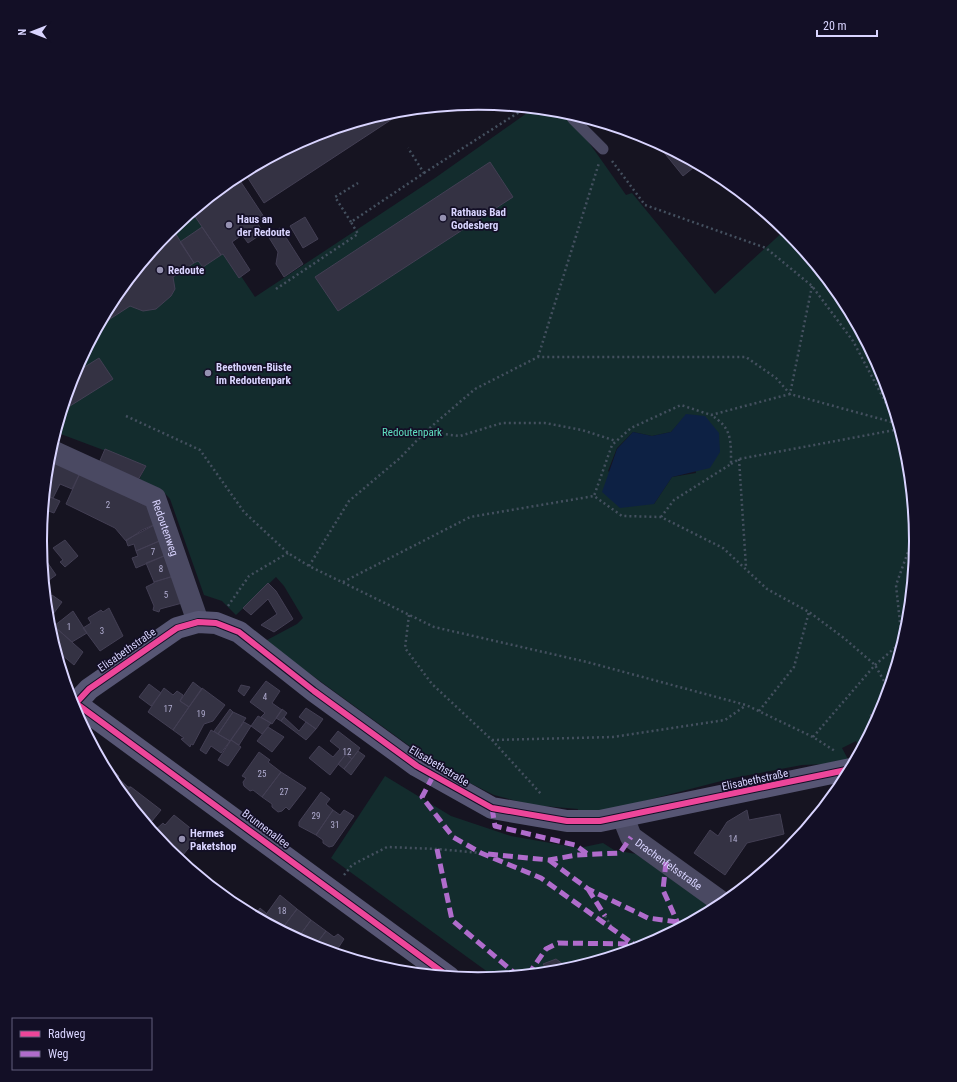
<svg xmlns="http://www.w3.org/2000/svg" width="957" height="1082" viewBox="0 0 957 1082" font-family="'Roboto Condensed',sans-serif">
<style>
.green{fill:#132c2d;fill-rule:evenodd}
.water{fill:#0d2144}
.building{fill:#343243;stroke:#433f54}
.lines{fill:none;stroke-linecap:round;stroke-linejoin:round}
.path{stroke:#44505f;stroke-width:2.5;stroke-dasharray:2 3;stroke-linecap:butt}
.lane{stroke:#4a4962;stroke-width:11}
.street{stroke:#4a4962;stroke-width:22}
.secondary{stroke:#575674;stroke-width:22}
.quiet{stroke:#b06ccc;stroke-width:5;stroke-dasharray:10 5;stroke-linecap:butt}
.cycleway-casing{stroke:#130f26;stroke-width:8}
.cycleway{stroke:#ed469a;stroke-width:6}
.poi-dot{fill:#9591b1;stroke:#130f26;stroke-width:1.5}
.labels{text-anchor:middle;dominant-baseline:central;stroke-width:3.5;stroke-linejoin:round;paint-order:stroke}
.number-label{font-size:9px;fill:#b0acd0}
.poi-label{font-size:11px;font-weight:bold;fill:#d9d4ff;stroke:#130f26;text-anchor:start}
.park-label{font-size:11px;fill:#5fe0c0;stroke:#130f26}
.street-label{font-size:11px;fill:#d9d4ff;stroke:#130f26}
.rim{fill:none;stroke:#d9d4ff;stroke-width:2}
</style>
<rect width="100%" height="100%" fill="#161421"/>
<path class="green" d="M 534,108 L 564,111 L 573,120 L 626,195 L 632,193 L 715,294 L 786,229 L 843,298 L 884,373 L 909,456 L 917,541 L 909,627 L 884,709 L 861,751 L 856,741 L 842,748 L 850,763 L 802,765 L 733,778 L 578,818 L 578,809 L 532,805 L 494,795 L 460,778 L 415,750 L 269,644 L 267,640 L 297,624 L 303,618 L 284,586 L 276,577 L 236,615 L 222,601 L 204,595 L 170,499 L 162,490 L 139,480 L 146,466 L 58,433 L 59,426 L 58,425 L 73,373 L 114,297 L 169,231 L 196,209 L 255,297 L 435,178 ZM 686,415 L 696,473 L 672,477 L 654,504 L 608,471 L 617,448 L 633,432 L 652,436 L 671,432 Z
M 385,776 L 451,816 L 511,836 L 579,848 L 603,843 L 614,850 L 636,854 L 715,910 L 646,946 L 564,971 L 496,978 L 331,858 Z"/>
<path class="water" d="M 686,414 L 705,416 L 719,433 L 720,452 L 710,468 L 672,477 L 654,504 L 620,508 L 602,492 L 617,449 L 633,432 L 652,436 L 671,432 Z"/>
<path class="building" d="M 406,110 L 264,203 L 244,172 L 311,136 L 393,111 Z
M 666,146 L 698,164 L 683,176 L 662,150 Z
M 490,162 L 513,197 L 338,311 L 315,277 Z
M 237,176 L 264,217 L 257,222 L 263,233 L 248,243 L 242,235 L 232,242 L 250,270 L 239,278 L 223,254 L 221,255 L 192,212 Z
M 305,217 L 318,239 L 303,248 L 290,226 Z
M 202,227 L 221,255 L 203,267 L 198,261 L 194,263 L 180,242 Z
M 172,228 L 194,263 L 173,277 L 175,289 L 171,296 L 156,309 L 143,311 L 130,306 L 107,321 L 104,316 L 114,297 Z
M 280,228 L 303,264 L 284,277 L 276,264 L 278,252 L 268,236 Z
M 99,358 L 113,379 L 70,406 L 66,399 L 74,371 L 75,373 Z
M 105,449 L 146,466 L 138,480 L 99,463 Z
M 48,460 L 80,473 L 72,489 L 60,484 L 53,498 L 45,495 Z
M 80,473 L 149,507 L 158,523 L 142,530 L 126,541 L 115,528 L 66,504 Z
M 45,495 L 60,501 L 54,513 L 43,509 Z
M 158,523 L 164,539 L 136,551 L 134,544 L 128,546 L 126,540 Z
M 164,539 L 169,554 L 136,568 L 132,558 L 138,556 L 136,551 Z
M 65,540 L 78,556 L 65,567 L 60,562 L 63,560 L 53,548 Z
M 41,553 L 56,575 L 45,583 L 44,581 Z
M 169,554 L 177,575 L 154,582 L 146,563 Z
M 177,575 L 186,602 L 160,609 L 159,612 L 153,610 L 154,606 L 146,587 L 154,583 L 154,582 Z
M 268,583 L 276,591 L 293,619 L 274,632 L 261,625 L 277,614 L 268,599 L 251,615 L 243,608 Z
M 52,595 L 62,602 L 48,621 L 46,600 L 47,601 Z
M 109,608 L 123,636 L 100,651 L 83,628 L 91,623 L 88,618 L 101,610 L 103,612 Z
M 73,611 L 87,633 L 72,642 L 54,626 Z
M 54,626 L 83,652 L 74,665 L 55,649 L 50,630 Z
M 266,681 L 280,691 L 272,703 L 282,710 L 272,724 L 261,717 L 265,713 L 250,702 Z
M 193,682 L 202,689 L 189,707 L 180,701 Z
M 149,684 L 161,693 L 151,706 L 139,697 Z
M 241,685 L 250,687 L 244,696 L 238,691 Z
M 164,688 L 173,695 L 177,691 L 183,695 L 180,701 L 189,707 L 173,730 L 148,712 Z
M 202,688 L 225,705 L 213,721 L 204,724 L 193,745 L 191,744 L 190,747 L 181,739 L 184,738 L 173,730 Z
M 306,708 L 323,719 L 316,729 L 299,717 Z
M 230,709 L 233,712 L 218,734 L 214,731 Z
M 282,709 L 287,713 L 281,721 L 276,718 Z
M 884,709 L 875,725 L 870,715 Z
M 233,712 L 246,718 L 230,741 L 218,734 Z
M 258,716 L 271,723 L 262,734 L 251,726 Z
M 284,717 L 299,731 L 306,722 L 316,729 L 306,740 L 281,721 Z
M 244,722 L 251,726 L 239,745 L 231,740 Z
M 268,727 L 284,737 L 272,752 L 257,741 Z
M 211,730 L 230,741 L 221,753 L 211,746 L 206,754 L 200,750 Z
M 338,731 L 360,748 L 352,759 L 346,754 L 330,775 L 309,758 L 319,746 L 333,757 L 340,749 L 330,741 Z
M 231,740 L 241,747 L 228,766 L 218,760 Z
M 358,751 L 365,756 L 351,775 L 344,769 Z
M 259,752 L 270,760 L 268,762 L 281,772 L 262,797 L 253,790 L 250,791 L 244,786 L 243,782 L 246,778 L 242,776 Z
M 346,754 L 352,759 L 344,769 L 338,764 Z
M 99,756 L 119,776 L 118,778 L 128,787 L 131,787 L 122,794 L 114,784 Z
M 281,772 L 306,788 L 289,810 L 286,807 L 282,811 L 278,812 L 272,807 L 272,804 L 262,797 Z
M 131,787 L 161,810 L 152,821 L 146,816 L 143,820 L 122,794 Z
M 321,792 L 330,799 L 326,804 L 333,810 L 316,835 L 299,826 L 299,822 Z
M 333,810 L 340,815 L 344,810 L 354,816 L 333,846 L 329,847 L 323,843 L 323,840 L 316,835 Z
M 747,810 L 749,820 L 780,814 L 784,834 L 747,843 L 725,875 L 694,853 L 710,830 L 718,836 L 727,822 Z
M 174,815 L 199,835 L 179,860 L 168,851 L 153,832 L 163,823 L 165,825 Z
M 146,816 L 150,820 L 145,823 L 143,820 Z
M 280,895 L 297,909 L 281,930 L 262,920 Z
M 260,908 L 267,914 L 262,920 L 255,916 Z
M 297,909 L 311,920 L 297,939 L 281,930 Z
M 311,920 L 326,931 L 314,947 L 297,939 Z
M 326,931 L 334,937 L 338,934 L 344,939 L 335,953 L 314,947 Z
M 347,953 L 355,959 L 355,960 L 344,956 Z
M 556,959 L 567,967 L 566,970 L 543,973 L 546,971 L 546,968 L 543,964 Z"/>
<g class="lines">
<path class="path" d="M 612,161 L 645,205 L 766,248 L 812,286 L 853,341 L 887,405 L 896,413
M 424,173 L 527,107
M 351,222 L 335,197 L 358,183
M 812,286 L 790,394 L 711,415 L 681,405 L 631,428 L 612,445 L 594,496 L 622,516 L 661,517 L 723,548 L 767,589 L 809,612 L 844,638 L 875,665 L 889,690
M 276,289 L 358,234 L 351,222 L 424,173 L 408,148
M 538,357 L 599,163
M 126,416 L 200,450 L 244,512 L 288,553 L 309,566 L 434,627 L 587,662 L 746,705 L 813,737 L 835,751
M 426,432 L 460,436 L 502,423 L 545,423 L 582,430 L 616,441
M 739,459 L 746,567
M 731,464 L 739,459 L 900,429
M 661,517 L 674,500 L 731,464 C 731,440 732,428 711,415
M 309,566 L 349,501 L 400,458 L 425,432 L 475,389 L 538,357 L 746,357 L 776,378 L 790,394 L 899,424
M 343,582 L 470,517 L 594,496
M 228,606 L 249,576 L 288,553
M 409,615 L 405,648 L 432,684 L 492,740 L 542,795
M 902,642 L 896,585 L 916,530
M 759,711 L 794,667 L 809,612
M 813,737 L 875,665 L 905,639
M 492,740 L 613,737 L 725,720 L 745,706
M 344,875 L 352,865 L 387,847 L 437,849 L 481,853
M 605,916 L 613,929
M 633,944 L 659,940"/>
<path class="lane" d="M 568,112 L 573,119 L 603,149"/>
<g class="street">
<path id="s1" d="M 50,450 L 155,498 L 198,622"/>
<path id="s2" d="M 623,817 L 631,837 L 724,904"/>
</g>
<path class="secondary" d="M 70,699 L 449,977
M 76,703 L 89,689 L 177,628 L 198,622 L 216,623 L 239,632 L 314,691 L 417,766 L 492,808 L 567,821 L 600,821 L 851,769"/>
<path class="quiet" d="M 433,776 L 422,797 L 453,837 L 481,853 L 541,878 L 639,948
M 492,808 L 495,826 L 575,845 L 589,855
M 437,849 L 452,920 L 518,976
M 488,854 L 549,860 L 577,855 L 620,853 L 631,837
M 549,860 L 588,889 L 648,918 L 678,922
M 666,862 L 663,890 L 680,928
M 588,889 L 605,916
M 528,975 L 546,949 L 558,943 L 634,944"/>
<defs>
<path id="cycleway" d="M 70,699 L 449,977
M 76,703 L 89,689 L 177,628 L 198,622 L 216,623 L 239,632 L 314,691 L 417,766 L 492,808 L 567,821 L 600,821 L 851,769"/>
</defs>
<use href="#cycleway" class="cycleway-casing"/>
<use href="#cycleway" class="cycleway"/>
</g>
<g class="poi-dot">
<circle cx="443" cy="218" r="4"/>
<circle cx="229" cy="225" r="4"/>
<circle cx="160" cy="270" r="4"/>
<circle cx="208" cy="373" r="4"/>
<circle cx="182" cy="839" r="4"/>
</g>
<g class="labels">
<g class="number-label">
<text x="108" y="505">2</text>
<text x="153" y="552">7</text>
<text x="161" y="569">8</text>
<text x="166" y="595">5</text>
<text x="69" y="627">1</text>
<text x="102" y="631">3</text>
<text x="265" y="697">4</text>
<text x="168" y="709">17</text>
<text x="201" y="714">19</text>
<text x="347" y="752">12</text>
<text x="262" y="774">25</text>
<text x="284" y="792">27</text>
<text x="316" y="816">29</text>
<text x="335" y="825">31</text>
<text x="733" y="839">14</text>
<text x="282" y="911">18</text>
</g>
<g class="poi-label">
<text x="451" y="212">Rathaus Bad<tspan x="451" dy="13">Godesberg</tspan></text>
<text x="237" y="219">Haus an<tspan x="237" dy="13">der Redoute</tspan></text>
<text x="168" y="270">Redoute</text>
<text x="216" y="367">Beethoven-Büste<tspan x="216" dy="13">im Redoutenpark</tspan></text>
<text x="190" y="833">Hermes<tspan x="190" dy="13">Paketshop</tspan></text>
</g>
<g class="park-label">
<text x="412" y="432">Redoutenpark</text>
</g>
<g class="street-label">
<text stroke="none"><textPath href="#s1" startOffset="147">Redoutenweg</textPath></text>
<text transform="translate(127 650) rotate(-35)">Elisabethstraße</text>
<text transform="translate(439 766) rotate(31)">Elisabethstraße</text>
<text transform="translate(755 780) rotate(-12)">Elisabethstraße</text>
<text transform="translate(266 829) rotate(37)">Brunnenallee</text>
<text stroke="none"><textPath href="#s2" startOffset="68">Drachenfelsstraße</textPath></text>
</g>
</g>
<path d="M0 0H957V1082H0ZM47 541a431 431 0 1 1 862 0a431 431 0 1 1-862 0Z" fill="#130f26" fill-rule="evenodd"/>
<path class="rim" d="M47 541a431 431 0 1 1 862 0a431 431 0 1 1-862 0Z"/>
<rect x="12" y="1018" width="140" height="52" fill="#130f26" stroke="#625e7d"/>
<rect x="20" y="1031" width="20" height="6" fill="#ed469a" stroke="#625e7d"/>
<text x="48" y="1038" font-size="12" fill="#d9d4ff">Radweg</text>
<rect x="20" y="1051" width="20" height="6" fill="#b06ccc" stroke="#625e7d"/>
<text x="48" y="1058" font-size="12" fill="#d9d4ff">Weg</text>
<g transform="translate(32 32) rotate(270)" stroke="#130f26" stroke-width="3" paint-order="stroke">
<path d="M0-3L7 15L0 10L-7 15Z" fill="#d9d4ff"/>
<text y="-6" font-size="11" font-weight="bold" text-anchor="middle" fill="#d9d4ff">N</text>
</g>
<path d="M817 30v6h60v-6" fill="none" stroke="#d9d4ff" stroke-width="2"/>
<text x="823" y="30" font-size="12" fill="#d9d4ff" stroke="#130f26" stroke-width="3" paint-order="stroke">20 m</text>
</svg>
